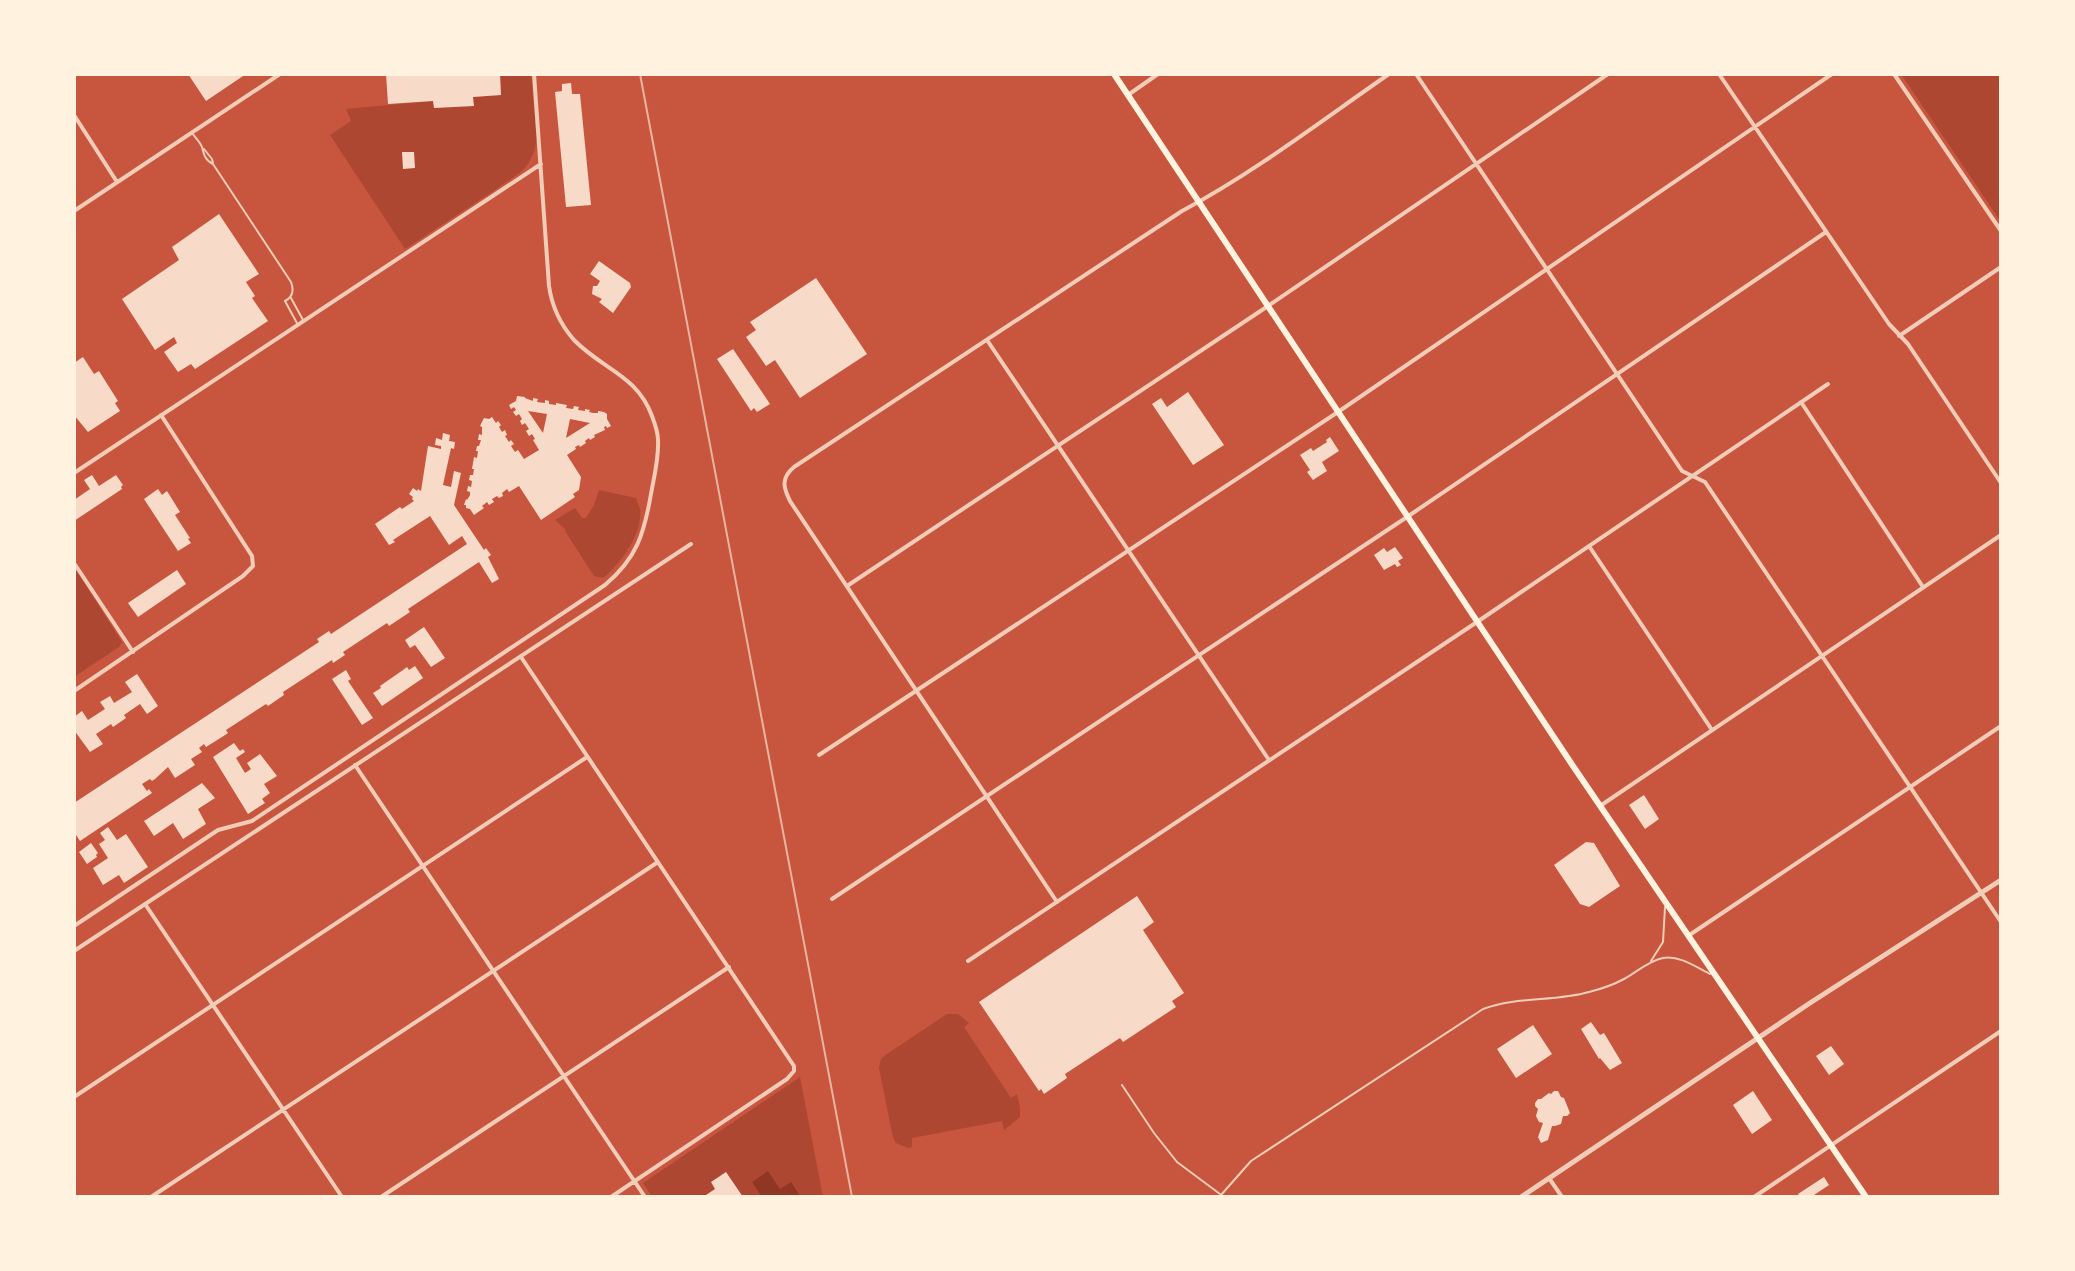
<svg xmlns="http://www.w3.org/2000/svg" width="2075" height="1271" viewBox="0 0 2075 1271" font-family="'Work Sans',sans-serif">
<style>
.green{fill:#ae4732}
.water{fill:#8f3625}
.building{fill:#f7dbc8;fill-rule:evenodd}
.lines{fill:none;stroke-linecap:round;stroke-linejoin:round}
.service{stroke:#f1ccb7;stroke-width:2}
.minor{stroke:#f1ccb7;stroke-width:4}
.tertiary{stroke:#f1ccb7;stroke-width:5}
.primary{stroke:#fff3e0;stroke-width:6}
.rail{stroke:#e9b49f;stroke-width:2}
</style>
<rect width="100%" height="100%" fill="#c8553d"/>
<path class="green" d="M 500,74 L 531,74 L 537,139 L 534,152 L 528,164 L 521,172 L 492,192 L 405,249 L 330,135 L 351,121 L 346,109 L 433,101 L 434,108 L 473,106 L 473,97 L 501,95 Z
M 1901,74 L 2001,74 L 2001,222 Z
M 599,490 L 636,498 C 636,499 640,508 640,509 C 643,533 621,564 603,578 L 594,576 L 565,531 L 566,530 L 555,520 L 575,508 L 582,518 L 586,518 L 594,505 Z
M 74,567 L 122,642 L 119,647 L 74,677 Z
M 947,1014 L 958,1014 L 969,1023 L 964,1027 L 1011,1098 L 1017,1094 L 1020,1108 L 1020,1117 L 1004,1130 L 1002,1121 L 912,1138 L 912,1147 L 908,1148 L 896,1143 L 893,1138 L 879,1068 L 881,1059 L 887,1054 Z
M 800,1077 L 823,1197 L 652,1197 L 643,1183 Z"/>
<path class="water" d="M 768,1171 L 780,1189 L 791,1182 L 799,1194 L 795,1197 L 762,1197 L 752,1182 Z"/>
<path class="building" d="M 188,74 L 246,74 L 206,101 Z
M 386,74 L 500,74 L 501,95 L 473,97 L 474,106 L 434,108 L 433,101 L 388,104 Z
M 571,83 L 572,94 L 580,94 L 591,205 L 566,207 L 555,92 L 562,91 L 562,84 Z
M 402,152 L 414,152 L 415,168 L 403,169 Z
M 219,214 L 259,274 L 246,282 L 255,296 L 252,298 L 268,321 L 195,369 L 191,364 L 178,372 L 164,352 L 177,343 L 174,337 L 155,350 L 122,299 L 179,260 L 172,247 Z
M 599,261 L 630,283 L 631,287 L 613,313 L 599,302 L 602,299 L 592,294 L 593,286 L 597,286 L 600,281 L 590,274 Z
M 816,278 L 867,354 L 800,398 L 775,360 L 766,366 L 746,337 L 756,330 L 750,322 Z
M 733,349 L 770,404 L 757,412 L 754,408 L 751,411 L 717,359 Z
M 83,357 L 94,374 L 99,371 L 118,401 L 115,403 L 120,411 L 88,432 L 74,415 L 74,363 Z
M 1188,392 L 1224,445 L 1193,465 L 1152,404 L 1161,398 L 1167,407 Z
M 517,396 L 525,397 L 525,398 L 533,401 L 533,398 L 538,399 L 537,402 L 545,403 L 545,400 L 549,401 L 549,404 L 556,405 L 556,403 L 567,405 L 566,408 L 573,409 L 574,406 L 579,407 L 578,410 L 585,411 L 585,409 L 590,410 L 589,412 L 593,413 L 598,413 L 598,411 L 604,412 L 607,414 L 607,419 L 611,426 L 607,428 L 606,426 L 604,427 L 605,430 L 594,435 L 595,437 L 590,440 L 589,438 L 585,441 L 586,443 L 580,447 L 579,445 L 575,447 L 576,449 L 567,455 L 581,477 L 579,490 L 573,494 L 575,497 L 541,520 L 519,486 L 509,492 L 507,489 L 502,493 L 503,496 L 499,498 L 497,496 L 492,499 L 494,502 L 489,505 L 487,502 L 482,506 L 484,508 L 474,515 L 470,509 L 466,508 L 466,505 L 464,505 L 466,499 L 467,500 L 470,495 L 470,492 L 467,491 L 468,486 L 471,487 L 472,481 L 469,480 L 470,475 L 473,475 L 474,469 L 472,469 L 474,457 L 477,458 L 478,451 L 476,451 L 477,446 L 479,446 L 481,440 L 478,440 L 479,434 L 482,435 L 482,427 L 480,426 L 484,418 L 489,419 L 492,417 L 496,423 L 498,421 L 501,425 L 499,427 L 502,432 L 505,430 L 507,435 L 505,436 L 509,442 L 511,440 L 514,444 L 511,446 L 515,452 L 518,450 L 524,459 L 539,450 L 533,440 L 535,439 L 532,434 L 529,436 L 526,431 L 529,429 L 525,423 L 522,425 L 520,421 L 522,419 L 519,414 L 516,416 L 513,412 L 516,410 L 514,407 L 511,409 L 509,405 L 516,401 ZM 528,411 L 547,414 L 543,433 ZM 570,419 L 590,423 L 566,438 Z
M 443,433 L 450,435 L 449,441 L 455,442 L 454,449 L 451,448 L 443,485 L 451,487 L 454,471 L 461,473 L 454,505 L 484,550 L 486,548 L 491,555 L 488,557 L 499,579 L 492,583 L 479,562 L 408,609 L 410,612 L 389,626 L 387,623 L 343,652 L 345,655 L 333,663 L 332,660 L 283,692 L 284,695 L 268,706 L 266,704 L 226,730 L 228,733 L 222,737 L 206,747 L 204,744 L 199,748 L 202,752 L 191,759 L 195,765 L 175,778 L 168,767 L 155,779 L 152,781 L 150,779 L 142,784 L 147,791 L 149,789 L 152,793 L 80,841 L 74,832 L 74,803 L 319,642 L 317,639 L 329,631 L 331,634 L 467,544 L 462,536 L 449,545 L 430,516 L 393,540 L 395,542 L 389,545 L 375,524 L 400,507 L 402,509 L 414,501 L 412,499 L 413,497 L 409,494 L 413,488 L 417,491 L 418,489 L 421,491 L 428,446 L 441,449 L 441,446 L 435,445 L 436,438 L 442,440 Z
M 1330,437 L 1339,451 L 1322,462 L 1327,471 L 1313,480 L 1307,472 L 1310,470 L 1300,455 L 1311,448 L 1313,451 L 1327,442 L 1326,440 Z
M 92,475 L 99,486 L 116,475 L 123,485 L 121,487 L 122,489 L 74,521 L 74,500 L 90,489 L 84,480 Z
M 158,489 L 162,495 L 167,491 L 180,512 L 175,515 L 190,538 L 188,539 L 191,543 L 178,551 L 144,499 Z
M 1395,547 L 1403,558 L 1398,561 L 1401,565 L 1397,567 L 1395,564 L 1384,570 L 1374,555 L 1384,548 L 1387,552 Z
M 177,570 L 186,584 L 138,617 L 128,603 Z
M 424,627 L 445,658 L 431,667 L 415,645 L 410,648 L 405,640 Z
M 415,666 L 423,678 L 382,706 L 373,693 L 381,688 L 380,686 L 403,670 L 407,667 L 409,670 Z
M 346,670 L 351,679 L 348,681 L 373,718 L 362,725 L 332,679 Z
M 137,674 L 158,706 L 147,714 L 140,704 L 124,715 L 126,718 L 113,727 L 111,724 L 96,734 L 103,744 L 90,752 L 74,730 L 74,717 L 82,711 L 88,720 L 105,709 L 100,702 L 110,696 L 114,703 L 132,692 L 125,682 Z
M 234,743 L 240,751 L 243,749 L 245,752 L 236,758 L 245,773 L 251,769 L 247,763 L 260,754 L 277,776 L 264,784 L 270,793 L 262,799 L 265,803 L 248,814 L 213,757 Z
M 202,783 L 215,798 L 198,809 L 206,824 L 183,839 L 173,823 L 154,836 L 144,821 Z
M 1644,795 L 1659,819 L 1645,829 L 1629,805 Z
M 108,827 L 117,840 L 126,834 L 148,867 L 124,883 L 119,875 L 103,885 L 93,868 L 108,858 L 99,844 L 105,840 L 100,833 Z
M 1586,842 L 1594,843 L 1620,886 L 1589,907 L 1580,904 L 1554,865 Z
M 91,843 L 98,853 L 96,855 L 97,857 L 87,864 L 79,852 Z
M 1137,896 L 1154,922 L 1143,930 L 1184,993 L 1172,1001 L 1176,1007 L 1123,1042 L 1120,1038 L 1065,1074 L 1067,1078 L 1044,1094 L 1041,1089 L 1039,1091 L 979,1002 Z
M 1591,1022 L 1600,1035 L 1604,1033 L 1622,1063 L 1610,1070 L 1600,1058 L 1599,1059 L 1581,1029 Z
M 1533,1025 L 1552,1054 L 1516,1078 L 1497,1049 Z
M 1831,1046 L 1844,1064 L 1829,1075 L 1816,1056 Z
M 1554,1091 L 1558,1091 L 1561,1097 L 1564,1098 L 1570,1113 L 1567,1116 L 1563,1116 L 1561,1124 L 1555,1126 L 1552,1126 L 1548,1140 L 1541,1143 L 1538,1137 L 1543,1123 L 1539,1122 L 1536,1116 L 1538,1109 L 1535,1106 L 1535,1103 L 1538,1099 L 1541,1099 L 1549,1093 L 1551,1094 Z
M 1753,1091 L 1772,1120 L 1752,1134 L 1733,1105 Z
M 726,1172 L 743,1197 L 703,1197 L 715,1189 L 711,1182 Z
M 1824,1177 L 1829,1185 L 1811,1197 L 1800,1197 L 1798,1194 Z"/>
<g class="lines">
<path class="service" d="M 192,133 C 195,137 200,142 202,147 C 204,155 205,160 213,164 L 291,282 C 294,290 293,297 285,301 L 298,325
M 204,149 L 212,159 L 213,163
M 291,298 L 303,320
M 1651,961 L 1663,942 L 1665,907
M 1122,1085 L 1154,1133 L 1177,1162 L 1224,1197
M 1221,1195 L 1251,1161 L 1483,1009 C 1517,996 1554,1002 1589,992 C 1601,989 1613,985 1624,979 C 1637,972 1648,961 1663,958 C 1679,955 1696,967 1710,974"/>
<path class="minor" d="M 1416,74 L 1682,471 L 1705,482 L 2001,922
M 1719,74 L 1889,324 L 1908,344 L 2001,483
M 1894,74 L 2001,231
M 1128,95 L 1158,74
M 74,115 L 117,182
M 74,211 L 280,74
M 1899,336 L 2001,267
M 987,340 L 1269,760
M 1801,402 L 1923,587
M 74,473 L 541,164
M 1589,546 L 1712,730
M 74,563 L 133,652
M 847,586 L 1268,306 L 1608,74
M 521,657 L 794,1066 L 794,1071 L 787,1079 L 611,1197
M 74,691 L 243,576 L 253,566 L 252,556 L 161,415
M 819,755 L 1338,412 L 1832,74
M 355,765 L 645,1197
M 1600,806 L 2001,535
M 832,899 L 1407,517 L 1826,232
M 1057,902 L 790,501 C 783,487 781,478 794,467 L 1182,211 C 1255,172 1321,121 1389,74
M 145,904 L 342,1197
M 74,926 L 218,830 L 252,821 L 605,585 C 637,558 644,534 651,494 C 654,477 659,458 658,440 C 658,432 655,424 652,416 C 637,375 602,369 574,340 C 560,324 552,307 549,286 L 534,74
M 1688,936 L 2001,726
M 74,951 L 691,544
M 968,961 L 1477,622 L 1828,384
M 74,1097 L 587,757
M 1549,1178 L 1562,1197
M 151,1197 L 658,862
M 381,1197 L 729,967
M 1754,1197 L 2001,1031"/>
<path class="tertiary" d="M 1521,1197 L 1810,1003 L 2001,880"/>
<path class="primary" d="M 1114,74 L 1571,763 L 1866,1197"/>
<path class="rail" d="M 640,74 L 852,1197"/>
</g>
<rect width="2075" height="1271" fill="none" stroke="#fff3e0" stroke-width="152"/>
</svg>
